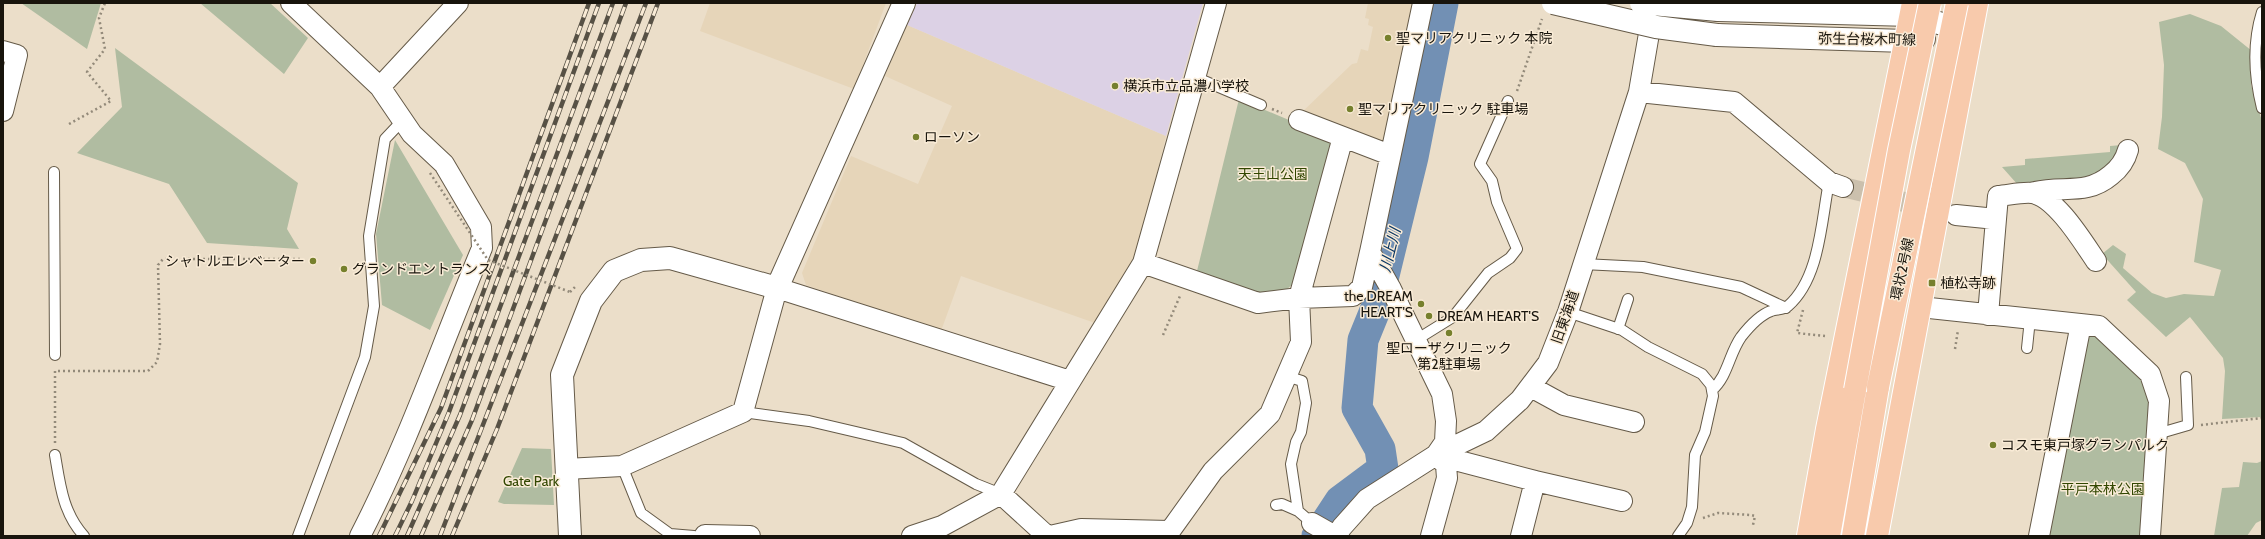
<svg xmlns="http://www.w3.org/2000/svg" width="2265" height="539" viewBox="0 0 2265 539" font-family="Cabin,'Noto Sans JP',sans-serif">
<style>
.built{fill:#e6d5b9}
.education{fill:#dcd1e5}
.green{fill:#b0bca1}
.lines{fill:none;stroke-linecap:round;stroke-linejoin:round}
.river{stroke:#7290b4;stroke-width:31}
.street-tunnel{stroke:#cbc0ad;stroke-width:20;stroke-dasharray:20 10;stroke-linecap:butt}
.lane-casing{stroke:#655a48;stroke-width:12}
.street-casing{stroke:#655a48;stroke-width:22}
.secondary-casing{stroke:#655a48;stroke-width:24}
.primary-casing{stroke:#fff;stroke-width:24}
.path{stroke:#938a7a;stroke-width:2.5;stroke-dasharray:2 3;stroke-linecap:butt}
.lane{stroke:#fff;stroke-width:10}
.street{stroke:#fff;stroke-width:20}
.secondary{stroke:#fff;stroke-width:22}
.primary{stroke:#f8caac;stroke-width:22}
.rail-casing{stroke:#575145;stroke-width:4.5}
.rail{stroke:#f9ebd6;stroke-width:3;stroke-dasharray:9;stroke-linecap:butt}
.secondary-bridge-casing{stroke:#655a48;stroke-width:24;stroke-linecap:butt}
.primary-bridge-casing{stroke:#fff;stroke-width:24;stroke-linecap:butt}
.path-bridge{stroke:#938a7a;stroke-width:2.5;stroke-dasharray:2 3;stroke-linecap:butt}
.secondary-bridge{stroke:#fff;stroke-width:22}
.primary-bridge{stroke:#f8caac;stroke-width:22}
.poi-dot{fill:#76802d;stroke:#f9ebd6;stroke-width:1.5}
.labels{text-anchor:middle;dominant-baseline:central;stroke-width:3;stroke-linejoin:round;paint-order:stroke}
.poi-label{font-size:14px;fill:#18140c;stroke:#f9ebd6;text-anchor:start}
.street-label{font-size:14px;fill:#18140c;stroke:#f9ebd6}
.park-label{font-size:14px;fill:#314600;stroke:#f9ebd6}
.water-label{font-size:15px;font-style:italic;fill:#083563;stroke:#f9ebd6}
</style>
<rect width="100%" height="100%" fill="#ebdec9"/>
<path class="built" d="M 710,3 L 886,3 L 854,89 L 700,31 Z
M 1368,3 L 1413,3 L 1384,141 L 1377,144 L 1300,114 L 1352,64 L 1357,63 L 1361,49 L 1368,51 L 1373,27 L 1368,25 L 1369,19 L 1365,18 Z
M 907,25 L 1166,136 L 1138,254 L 1095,323 L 961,276 L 941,331 L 806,285 L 802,273 L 851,156 L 918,184 L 952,106 L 885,76 Z"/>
<path class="education" d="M 917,3 L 1203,3 L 1166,136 L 907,25 Z"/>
<path class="green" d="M 21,3 L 101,3 L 87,49 Z
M 200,3 L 270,3 L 308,38 L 284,74 Z
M 2190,14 L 2221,26 L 2252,51 L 2251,85 L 2262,121 L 2262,417 L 2222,419 L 2225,371 L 2223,358 L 2190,317 L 2166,337 L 2127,300 L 2136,292 L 2102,254 L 2113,245 L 2126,254 L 2123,268 L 2152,293 L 2166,298 L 2184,294 L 2214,296 L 2221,270 L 2194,262 L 2203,199 L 2185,163 L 2158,149 L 2162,117 L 2164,65 L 2159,22 Z
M 115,48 L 298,183 L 287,229 L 299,249 L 207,243 L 169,184 L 77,153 L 122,107 Z
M 1239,99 L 1329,137 L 1333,146 L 1294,283 L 1285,291 L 1259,293 L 1197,271 Z
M 395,140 L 463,255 L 430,330 L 382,305 L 376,234 Z
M 2122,145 L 2117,159 L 2096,181 L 2018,185 L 2002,167 L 2025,165 L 2025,159 L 2110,152 L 2110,146 Z
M 2099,334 L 2144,374 L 2152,396 L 2143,536 L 2047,536 L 2084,339 Z
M 522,448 L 551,449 L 554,505 L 504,504 L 498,502 Z
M 2262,461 L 2262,520 L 2256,523 L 2247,536 L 2214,536 L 2222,488 L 2239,487 L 2243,462 L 2257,463 Z"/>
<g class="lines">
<path class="river" d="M 1317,536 L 1340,501 L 1383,469 L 1380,449 L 1357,408 L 1363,340 L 1376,308 L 1413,157 L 1443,3"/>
<path class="street-tunnel" d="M 1843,187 L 1954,214"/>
<defs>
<path id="lane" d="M 2262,12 C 2252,44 2254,76 2262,108
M 1195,77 L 1261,105
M 54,172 L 55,355
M 1583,264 L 1643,267 L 1741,287 L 1786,308
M 1568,312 L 1622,330 L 1648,347 L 1702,374 L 1711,385 L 1713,396 L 1705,432 L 1695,455 L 1692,507 L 1687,523 L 1678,536
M 1618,329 L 1628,299
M 1416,340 L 1453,317 L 1488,273 L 1510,258 L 1517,249 L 1497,202 L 1492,181 L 1480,164 L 1508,101
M 2027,348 L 2030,319
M 1286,376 L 1302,381 L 1306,403 L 1301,432 L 1296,442 L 1291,464 L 1298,511 L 1312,523
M 1712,390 C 1728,376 1729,354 1741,337 C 1748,328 1760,315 1771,311 C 1776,309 1783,310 1788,306 C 1820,278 1821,222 1829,182
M 743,412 L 809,421 L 903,443 L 976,484 L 1001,494
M 2157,434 L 2188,425 L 2186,377
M 55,455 C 60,485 63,513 84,536
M 622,466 L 641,513 L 670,534 L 694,536
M 1276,505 L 1282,504 L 1298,511
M 298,536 L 365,357 L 374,306 L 369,236 L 385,139 L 403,120"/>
<path id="street" d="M 291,3 L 380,87 L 412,134 L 444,164 L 481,227 L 482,248 C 442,344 408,443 360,536
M 1423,3 L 1370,252 L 1391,289 L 1442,394 L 1446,421 L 1445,442 L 1436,455
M 3,51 L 17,55 L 3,111
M 380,87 L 458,3
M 1639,92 L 1734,102 L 1829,182 L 1843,187
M 1299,120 L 1390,155
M 2031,193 C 2061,184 2085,197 2111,175 C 2120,168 2125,161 2128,150
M 1956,215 L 1996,219 L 1988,315
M 1996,219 L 1998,196 C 2009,195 2022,192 2032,193 C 2056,197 2083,242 2096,261
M 1143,263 L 1258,303 L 1299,298 L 1353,296 L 1362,287 L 1370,252
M 1920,307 L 2099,326 L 2150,374 L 2159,401 L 2150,536
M 1531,387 L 1564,405 L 1634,422
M 1436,455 L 1535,481 L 1521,536
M 566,469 L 622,466 L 743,412 L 777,288 L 1070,381
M 1535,481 L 1622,501
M 1312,523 L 1335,536
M 705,535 L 750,536
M 912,536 L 942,526 L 1001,494
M 1047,536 L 1001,494 L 1143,263 L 1216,3
M 1050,536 L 1081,529 L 1170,531
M 1169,536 L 1170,531 L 1213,471 L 1270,414 L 1301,342 L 1299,298 L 1343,137
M 1336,536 L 1342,527 L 1367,499 L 1436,455 L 1486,431 L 1520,400 L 1548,363 L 1568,312 L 1639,92 L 1653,10
M 1431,536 L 1447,478 L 1446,465 L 1436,455
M 2039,536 L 2081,324"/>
<path id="secondary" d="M 1718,10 L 1911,15 L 1970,32
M 1717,35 L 1906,41 L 1924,39
M 570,536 L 562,375 L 591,301 L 614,271 L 641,260 L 670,258 L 777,288 L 904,3"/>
<path id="primary" d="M 1808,536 L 1827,429 L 1913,3
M 1829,536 L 1855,390
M 1853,536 L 1878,387
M 1877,536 L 1977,3"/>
</defs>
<use href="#lane" class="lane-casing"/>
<use href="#street" class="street-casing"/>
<use href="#secondary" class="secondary-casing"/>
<use href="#primary" class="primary-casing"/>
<path class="path" d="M 1517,91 L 1542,19
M 1272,109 L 1282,113
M 69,124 L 111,101 L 87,72 L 105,49 L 99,18 L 105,3
M 183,259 L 302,259
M 570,292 L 575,287
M 1803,310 L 1797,333 L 1825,336
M 1163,335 L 1180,296
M 1955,349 L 1958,330
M 2201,425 L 2262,418
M 55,443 L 55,371 L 148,371 L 157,362 L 160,344 L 158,265 L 163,259 L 168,259
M 1703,518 L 1718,513 L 1751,515 L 1755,516 L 1753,525"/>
<use href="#lane" class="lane"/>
<use href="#street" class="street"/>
<use href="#secondary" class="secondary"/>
<use href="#primary" class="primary"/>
<defs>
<path id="rail" d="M 379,536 L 441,408 L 589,3
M 395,536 L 412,501 L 449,412 L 599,3
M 407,536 L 460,415 L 613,3
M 421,536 L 472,420 L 626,3
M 440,536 L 646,3
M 452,536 L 497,429 L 658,3"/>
</defs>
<use href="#rail" class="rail-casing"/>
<use href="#rail" class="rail"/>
<defs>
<path id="secondary-bridge" d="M 1553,3 L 1656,27 L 1717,35
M 1641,3 L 1718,10"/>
<path id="primary-bridge" d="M 1878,387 L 1957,3
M 1855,390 L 1899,150 L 1930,3"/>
</defs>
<use href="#secondary-bridge" class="secondary-bridge-casing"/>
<use href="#primary-bridge" class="primary-bridge-casing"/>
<path class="path-bridge" d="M 430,173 L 488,260 L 570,292"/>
<use href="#secondary-bridge" class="secondary-bridge"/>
<use href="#primary-bridge" class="primary-bridge"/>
</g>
<g class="poi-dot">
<circle cx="1388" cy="38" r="4"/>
<circle cx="1115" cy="86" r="4"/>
<circle cx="1350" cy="109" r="4"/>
<circle cx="916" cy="137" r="4"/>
<circle cx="313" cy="261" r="4"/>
<circle cx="344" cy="269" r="4"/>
<rect x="1928" y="279" width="8" height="8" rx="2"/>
<circle cx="1421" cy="304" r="4"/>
<circle cx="1429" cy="316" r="4"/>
<circle cx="1449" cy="333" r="4"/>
<circle cx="1993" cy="445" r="4"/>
</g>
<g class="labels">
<g class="poi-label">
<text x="1396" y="38">聖マリアクリニック 本院</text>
<text x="1123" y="86">横浜市立品濃小学校</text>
<text x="1358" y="109">聖マリアクリニック 駐車場</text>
<text x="924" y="137">ローソン</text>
<text x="305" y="261" text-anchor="end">シャトルエレベーター</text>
<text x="352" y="269">グランドエントランス</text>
<text x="1940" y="283">植松寺跡</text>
<text x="1413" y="296" text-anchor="end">the DREAM<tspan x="1413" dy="16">HEART'S</tspan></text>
<text x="1437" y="316">DREAM HEART'S</text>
<text x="1449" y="348" text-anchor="middle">聖ローザクリニック<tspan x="1449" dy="16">第2駐車場</tspan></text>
<text x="2001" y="445">コスモ東戸塚グランパルク</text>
</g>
<g class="street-label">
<text transform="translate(1867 39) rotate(1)">弥生台桜木町線</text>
<text transform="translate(1902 269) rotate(-78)">環状2号線</text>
<text transform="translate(1565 317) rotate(-71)">旧東海道</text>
</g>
<g class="park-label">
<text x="1273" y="174">天王山公園</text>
<text x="531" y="481">Gate Park</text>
<text x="2103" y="489">平戸本林公園</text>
</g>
<g class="water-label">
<text transform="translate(1390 250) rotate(-76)">川上川</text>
</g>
</g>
<rect width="2265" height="539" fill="none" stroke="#18140c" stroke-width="8"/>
</svg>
